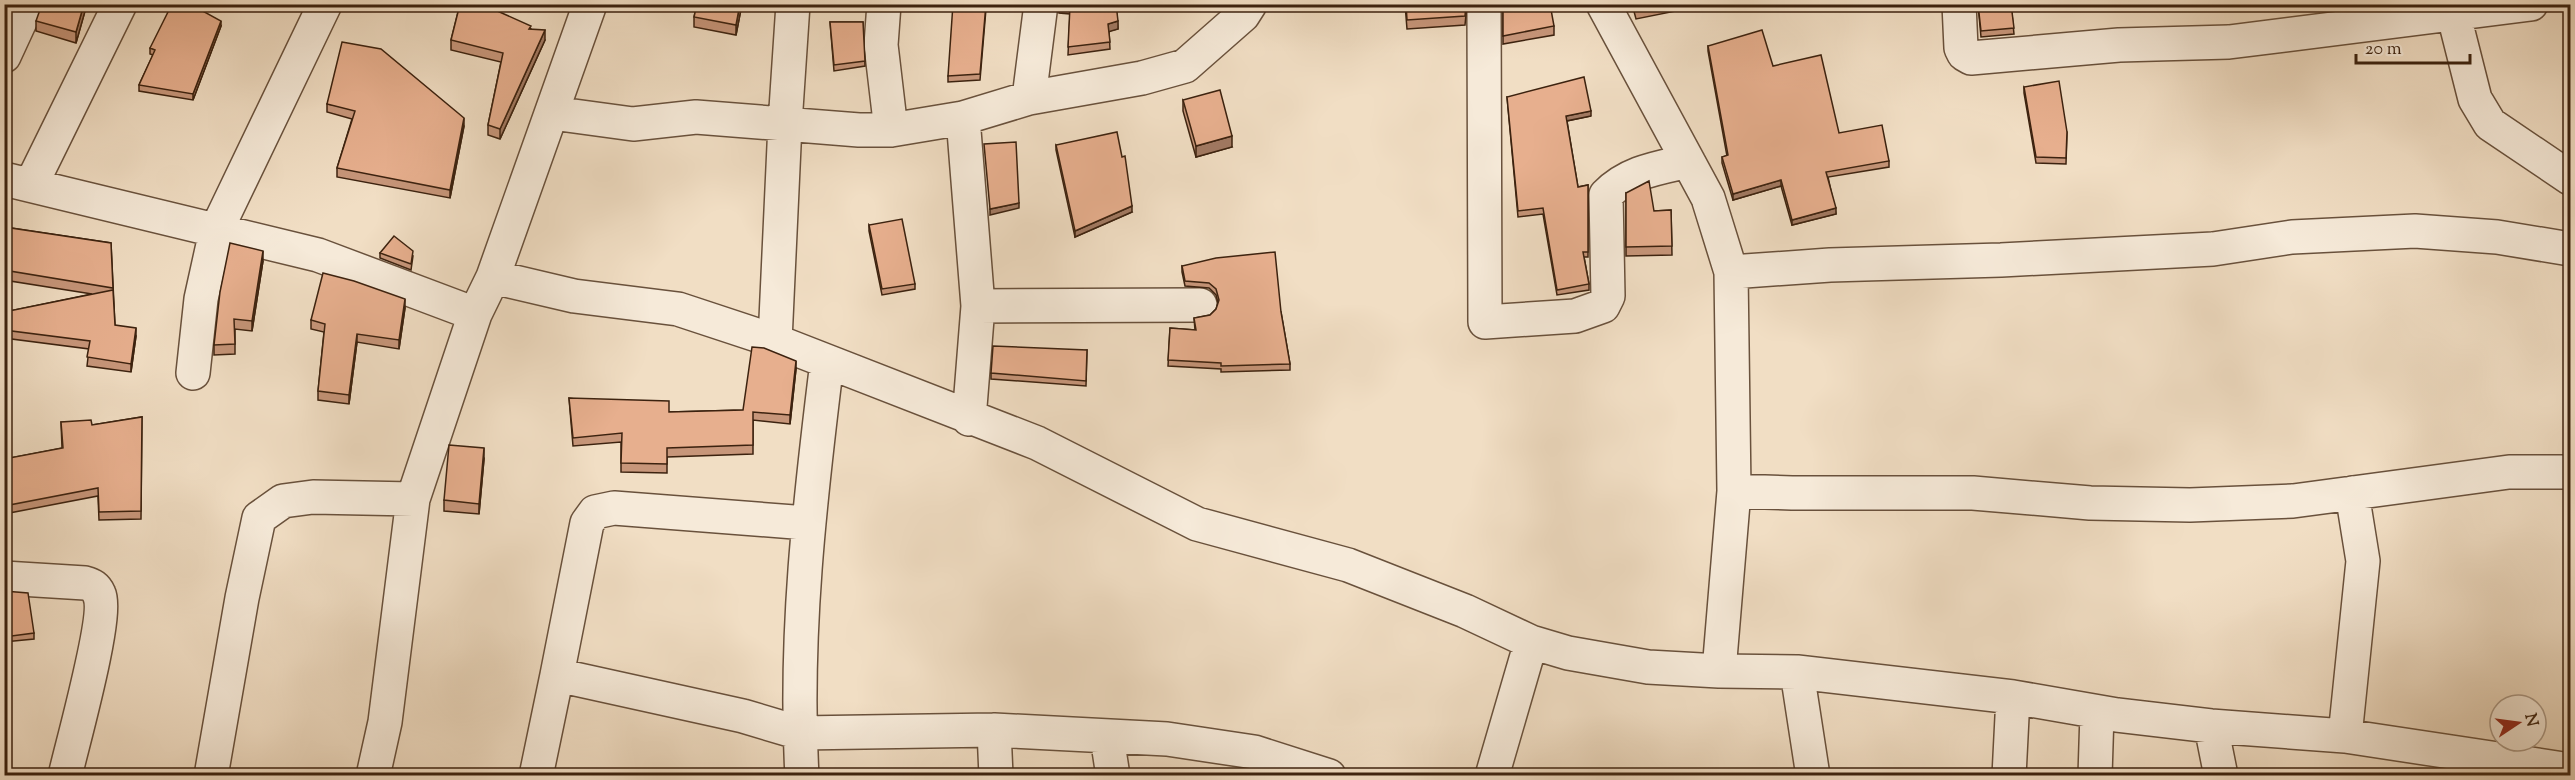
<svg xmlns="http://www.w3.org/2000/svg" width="2575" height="780" viewBox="0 0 2575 780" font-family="'Sorts Mill Goudy',serif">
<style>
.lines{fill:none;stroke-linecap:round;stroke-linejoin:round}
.street-casing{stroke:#69513c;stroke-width:36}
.street{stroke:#f6ead9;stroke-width:33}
.wall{fill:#c7967a;stroke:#3c220f;stroke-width:1.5}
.shaded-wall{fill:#a27a63;stroke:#3c220f;stroke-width:1.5}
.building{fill:#e7af8e;stroke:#3c220f;stroke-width:1.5}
</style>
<rect width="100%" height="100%" fill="#f1dec4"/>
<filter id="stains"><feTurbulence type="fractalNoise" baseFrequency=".00333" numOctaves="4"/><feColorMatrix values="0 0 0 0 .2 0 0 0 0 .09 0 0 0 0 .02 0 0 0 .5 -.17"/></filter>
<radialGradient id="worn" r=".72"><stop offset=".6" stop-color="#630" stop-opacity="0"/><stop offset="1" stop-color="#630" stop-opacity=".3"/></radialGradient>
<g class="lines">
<defs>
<path id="street" d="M 884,4 L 881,45 L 891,130
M 1484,4 L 1485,322 L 1575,316 L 1603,306 L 1608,296 L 1606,195 C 1628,172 1658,168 1688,161
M 1603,4 L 1708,198 L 1731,272 L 1734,491 L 1719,671
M 1959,4 L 1961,48 L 1964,54 L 1971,58 L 2119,45 L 2229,42 L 2531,4
M 2454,4 L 2454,16 L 2475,99 L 2490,124 L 2570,178
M 4,56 L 28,4
M 1029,98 L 1041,4
M 552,113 L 633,124 L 696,117 L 859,130 L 891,130 L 963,118 L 1029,98 L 1142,78 L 1185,66 L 1243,15 L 1250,4
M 963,118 L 978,306 L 969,419
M 4,179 L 318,255 L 475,314
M 31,185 L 120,4
M 1731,272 L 1830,265 L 2001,260 L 2213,249 L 2292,237 L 2415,231 L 2497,237 L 2570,249
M 493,277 L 574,296 L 678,309 L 775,341 L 1037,443 L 1197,524 L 1348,565 L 1465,611 L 1531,642 L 1568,653 L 1648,667 L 1719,671 L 1797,672 L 2013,697 L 2117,715 L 2211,726 L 2345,736 L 2570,770
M 978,306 L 1200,305
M 775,341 L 785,124 L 793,4
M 193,373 L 201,299 L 216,231 L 325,4
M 1734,491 L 1792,493 L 1973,493 L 2090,503 L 2190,505 L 2293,501 L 2509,472 L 2570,472
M 4,578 L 85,583 C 92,585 96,587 99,594 C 109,615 72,745 65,776
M 1797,672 L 1813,776
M 557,675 L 587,523 L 595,512 L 614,508 L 807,523
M 2211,726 L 2221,776
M 994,730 L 996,776
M 2345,736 L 2363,561 L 2352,493
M 1107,737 L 1113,776
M 211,776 L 242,598 L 259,518 L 283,501 L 313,497 L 413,499
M 373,776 L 385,722 L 413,499 L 475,314 L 493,277 L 590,4
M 536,776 L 557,675 L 743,716 L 800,733 L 994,730 L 1167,739 L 1254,752 L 1329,776
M 802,776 C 794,637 810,499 827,362
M 1492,776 L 1531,642
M 2009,776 L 2013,697
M 2095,776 L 2097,713"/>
</defs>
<use href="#street" class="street-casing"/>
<use href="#street" class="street"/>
</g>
<path class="wall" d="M 87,4 L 76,43 L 36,31 L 36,21 Z
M 460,4 L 499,4 L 497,11 L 531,29 L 545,40 L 500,139 L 488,135 L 488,125 L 501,62 L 451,50 L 451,40 Z
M 697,4 L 742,4 L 736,35 L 694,27 L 694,17 Z
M 1059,4 L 1116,4 L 1118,29 L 1109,31 L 1110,49 L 1068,55 L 1070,14 L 1059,13 Z
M 1405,4 L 1467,4 L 1465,25 L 1407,29 Z
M 1503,4 L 1554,26 L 1554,35 L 1503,44 Z
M 1632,4 L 1676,4 L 1676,11 L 1636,19 Z
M 1978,4 L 2011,4 L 2014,34 L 1981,37 Z
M 986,9 L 980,80 L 948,82 L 948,76 Z
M 830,22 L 863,22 L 865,66 L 834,71 Z
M 221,26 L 193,100 L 139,91 L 139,85 L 153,55 L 150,54 L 150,48 Z
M 1708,46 L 1773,66 L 1839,133 L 1889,161 L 1889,167 L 1828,177 L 1836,214 L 1792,225 L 1781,186 L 1733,200 L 1722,163 L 1722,157 L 1727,156 L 1708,51 Z
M 2024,87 L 2067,132 L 2066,164 L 2036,163 L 2024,93 Z
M 1507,97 L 1591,116 L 1567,121 L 1578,187 L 1588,185 L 1588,257 L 1584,257 L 1589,284 L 1589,290 L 1557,295 L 1543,214 L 1518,217 Z
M 1183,100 L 1232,147 L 1196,157 L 1183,111 Z
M 327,104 L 464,126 L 450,198 L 337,177 L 337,168 L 352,119 L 327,112 Z
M 1056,145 L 1132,212 L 1075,237 L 1056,150 Z
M 1626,193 L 1654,211 L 1671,210 L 1672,255 L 1626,256 Z
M 4,222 L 5,227 L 111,243 L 115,325 L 136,336 L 131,372 L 87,366 L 89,349 L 4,338 L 4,312 L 92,294 L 4,280 Z
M 869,225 L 915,284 L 915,289 L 882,295 L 869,231 Z
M 380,253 L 413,256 L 411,270 L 380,258 Z
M 263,261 L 252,331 L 235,329 L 235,354 L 214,355 L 214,345 Z
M 1182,266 L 1281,312 L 1290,364 L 1290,370 L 1221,372 L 1221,369 L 1168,366 L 1170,328 L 1195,330 L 1194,318 L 1210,315 L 1216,309 L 1218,303 L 1216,295 L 1209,288 L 1185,286 L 1182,272 Z
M 405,308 L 399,349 L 357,342 L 349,404 L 318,400 L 318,391 L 324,332 L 311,329 L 311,320 Z
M 1087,350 L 1086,386 L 991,379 L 991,373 Z
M 796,369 L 790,424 L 753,420 L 753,454 L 667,457 L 667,473 L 621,472 L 621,442 L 573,446 L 569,398 L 669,412 L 743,410 Z
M 142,417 L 141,519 L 99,520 L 98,496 L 4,514 L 4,459 L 62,448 L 61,422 L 92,425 Z
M 484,459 L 479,514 L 444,511 L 444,500 Z
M 4,591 L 34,633 L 34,639 L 4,642 Z"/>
<path class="shaded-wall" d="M 84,4 L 87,4 L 76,43 L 76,32 Z
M 740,4 L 742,4 L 736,35 L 736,25 Z
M 221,21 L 221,26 L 193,100 L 193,94 Z
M 1118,21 L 1118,29 L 1108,32 L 1108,24 Z
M 545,30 L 545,40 L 500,139 L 500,129 Z
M 1591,111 L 1591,116 L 1566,121 L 1566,116 Z
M 464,118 L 464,126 L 450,198 L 450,190 Z
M 1232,136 L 1232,147 L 1196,157 L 1196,146 Z
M 1781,180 L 1781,186 L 1733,200 L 1733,194 Z
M 1019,203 L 1019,208 L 990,215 L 990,209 Z
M 1132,206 L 1132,212 L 1075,237 L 1075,231 Z
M 1836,208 L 1836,214 L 1792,225 L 1792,220 Z
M 263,251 L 263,261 L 252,331 L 252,321 Z
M 405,299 L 405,308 L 399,349 L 399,340 Z
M 136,328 L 136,336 L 131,372 L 131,364 Z
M 357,334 L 357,342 L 349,404 L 349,395 Z
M 796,361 L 796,369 L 790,424 L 790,415 Z
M 484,448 L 484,459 L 479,514 L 479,504 Z"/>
<path class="building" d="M 42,4 L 84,4 L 76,32 L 36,21 Z
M 172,4 L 190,4 L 221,21 L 193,94 L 139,85 L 155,50 L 150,48 Z
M 460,4 L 496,4 L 495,10 L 531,26 L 529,29 L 545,30 L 500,129 L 488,125 L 503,53 L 451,40 Z
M 697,4 L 740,4 L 736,25 L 694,17 Z
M 953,4 L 986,4 L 980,74 L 948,76 Z
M 1059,4 L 1116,4 L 1118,21 L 1108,24 L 1110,42 L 1068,47 L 1070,6 Z
M 1406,4 L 1466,4 L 1465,16 L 1407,20 Z
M 1503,4 L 1550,4 L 1554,26 L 1503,36 Z
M 1635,4 L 1653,4 L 1636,8 Z
M 1978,4 L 2011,4 L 2014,28 L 1981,31 Z
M 830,22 L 863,22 L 865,61 L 834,65 Z
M 1762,30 L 1773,66 L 1821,55 L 1839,133 L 1882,125 L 1889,161 L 1826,172 L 1836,208 L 1792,220 L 1781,180 L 1733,194 L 1722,157 L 1728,155 L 1708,46 Z
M 342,42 L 381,49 L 464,118 L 450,190 L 337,168 L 355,111 L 327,104 Z
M 1584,77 L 1591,111 L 1566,116 L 1578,187 L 1588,185 L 1588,252 L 1583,252 L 1589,284 L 1557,290 L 1543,208 L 1518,211 L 1507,97 Z
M 2059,81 L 2067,132 L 2066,158 L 2036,157 L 2024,87 Z
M 1220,90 L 1232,136 L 1196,146 L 1183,100 Z
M 1117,132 L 1122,157 L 1125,156 L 1132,206 L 1075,231 L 1056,145 Z
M 1016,142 L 1019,203 L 990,209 L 984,144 Z
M 1649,181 L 1654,211 L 1671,210 L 1672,246 L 1626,247 L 1626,193 Z
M 902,219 L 915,284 L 882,289 L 869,225 Z
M 4,227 L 111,243 L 113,288 L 4,270 Z
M 394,236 L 413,251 L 411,264 L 380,253 Z
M 230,243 L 263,251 L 252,321 L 234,319 L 235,344 L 214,345 L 220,292 Z
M 1275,252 L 1281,312 L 1290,364 L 1221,366 L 1221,363 L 1168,360 L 1170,328 L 1196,330 L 1194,318 L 1210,315 L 1216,309 L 1219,300 L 1216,289 L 1209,283 L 1185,281 L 1182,266 L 1216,258 Z
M 323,273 L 354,281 L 405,299 L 399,340 L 357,334 L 349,395 L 318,391 L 325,324 L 311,320 Z
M 113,290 L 115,325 L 136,328 L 131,364 L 87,357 L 90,341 L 4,330 L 4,312 Z
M 993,346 L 1087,350 L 1086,381 L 991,373 Z
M 752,347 L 764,348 L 796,361 L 790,415 L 753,412 L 753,445 L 667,448 L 667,464 L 621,463 L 622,433 L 573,438 L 569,398 L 669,401 L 669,412 L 743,410 Z
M 142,417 L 141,511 L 99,512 L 98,488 L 4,506 L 4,459 L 63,448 L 61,422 L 91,420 L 92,425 Z
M 449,445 L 484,448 L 479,504 L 444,500 Z
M 4,591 L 28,593 L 34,633 L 4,637 Z"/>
<rect width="2575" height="780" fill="none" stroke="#f1dec4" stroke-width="24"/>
<rect x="6" y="6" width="2563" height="768" fill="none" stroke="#3c220f" stroke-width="3"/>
<rect x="12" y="12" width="2551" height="756" fill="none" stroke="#3c220f" stroke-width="1.5"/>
<g transform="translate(2518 723) rotate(77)"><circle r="28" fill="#f6ead9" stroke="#ac9a88" stroke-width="1.5"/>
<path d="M0-4.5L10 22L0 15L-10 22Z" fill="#8f2418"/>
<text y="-9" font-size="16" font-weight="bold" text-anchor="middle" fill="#3c220f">N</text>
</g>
<path d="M2356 54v9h114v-9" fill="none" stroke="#3c220f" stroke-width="3"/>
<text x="2365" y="54" font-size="18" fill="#3c220f" stroke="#f6ead9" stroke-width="4.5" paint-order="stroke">20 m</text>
<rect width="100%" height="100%" filter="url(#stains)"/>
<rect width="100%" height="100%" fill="url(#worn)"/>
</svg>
